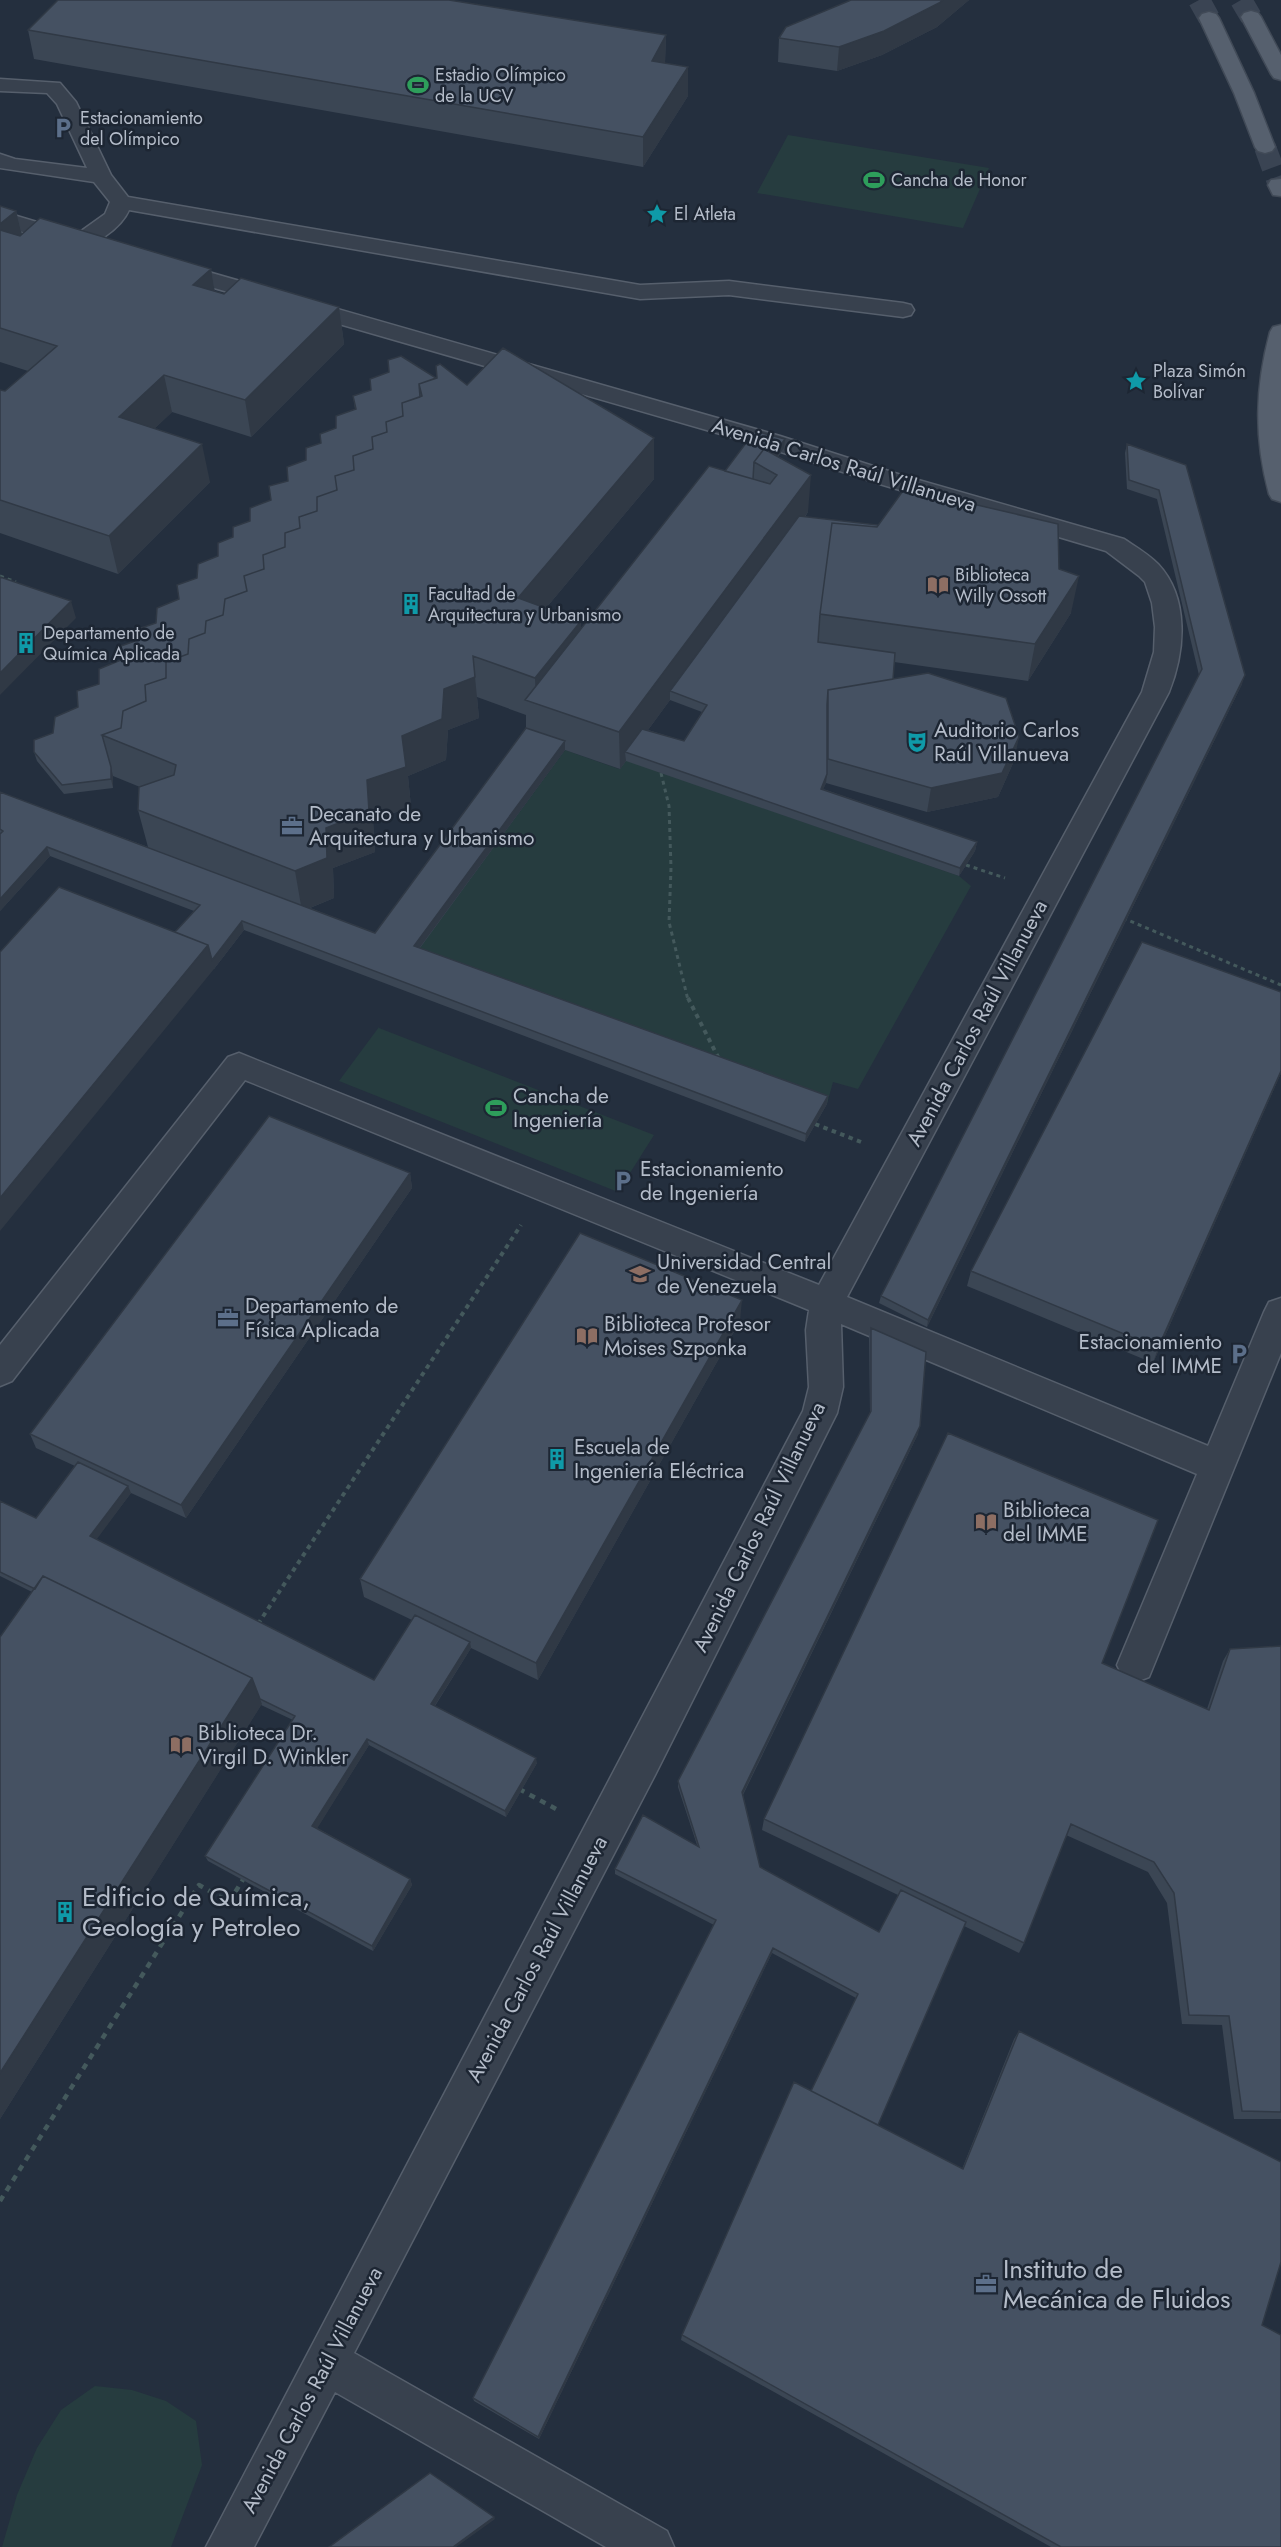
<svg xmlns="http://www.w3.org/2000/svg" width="1281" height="2547" viewBox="0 0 1281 2547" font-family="Jost,sans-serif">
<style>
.green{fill:#263c3f}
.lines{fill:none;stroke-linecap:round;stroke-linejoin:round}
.major-tunnel{stroke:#3a4453;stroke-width:22;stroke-dasharray:22 10;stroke-linecap:butt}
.minor-casing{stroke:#565f6c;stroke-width:3}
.major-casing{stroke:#414a57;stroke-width:3}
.path-far2{stroke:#44595c;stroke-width:3;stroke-dasharray:4 4;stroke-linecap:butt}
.path-far1{stroke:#44595c;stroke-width:4;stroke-dasharray:4.5 4.5;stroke-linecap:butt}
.path{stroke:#44595c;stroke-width:4.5;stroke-dasharray:6 6;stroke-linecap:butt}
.minor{fill:#38414e;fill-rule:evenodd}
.major{fill:#56606e;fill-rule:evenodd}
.wall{fill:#3b4654;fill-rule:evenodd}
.shaded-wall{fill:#303945}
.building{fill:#455162;stroke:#303945;stroke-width:1.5}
.labels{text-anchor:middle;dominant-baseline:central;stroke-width:5;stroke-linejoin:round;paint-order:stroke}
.far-poi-label{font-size:18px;fill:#b4bcc9;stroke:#1d2633;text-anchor:start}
.street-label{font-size:21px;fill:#b4bcc9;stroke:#1d2633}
.poi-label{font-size:21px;fill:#b4bcc9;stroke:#1d2633;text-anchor:start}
.near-poi-label{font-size:26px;fill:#b4bcc9;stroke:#1d2633;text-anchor:start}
</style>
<rect width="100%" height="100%" fill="#242f3e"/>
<path class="green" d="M 788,135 L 989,168 L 963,228 L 757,193 Z
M 565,750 L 619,769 L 626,760 L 959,876 L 971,886 L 858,1089 L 833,1082 L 827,1104 L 415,954 Z
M 379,1027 L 379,1028 L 654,1135 L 618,1192 L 339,1081 Z
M 95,2386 L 132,2390 L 166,2401 L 196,2421 L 202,2465 L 171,2547 L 2,2547 L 17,2495 L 37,2448 L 61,2410 Z"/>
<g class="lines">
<path class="major-tunnel" d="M 1199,0 L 1209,18
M 1241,0 L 1251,17
M 1265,147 L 1279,185"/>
<defs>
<path id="minor" d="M 0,79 L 60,83 L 76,102 L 111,175 L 128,197 L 640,285 L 729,281 L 903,303 L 911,305 L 914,310 L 911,315 L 903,317 L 729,295 L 640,299 L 129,210 C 122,227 91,251 72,247 L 0,225 L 0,211 L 77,234 L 105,214 L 110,202 L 94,182 L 0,168 L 0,154 L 15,159 L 87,168 L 57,104 L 47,93 L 0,91 Z
M 170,261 L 780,436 L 901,475 L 1124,539 C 1136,547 1148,554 1158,564 C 1190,598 1185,652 1169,692 L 847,1297 L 1208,1446 L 1264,1312 L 1269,1302 L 1281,1298 L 1281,1353 L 1149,1677 L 1136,1682 L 1123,1677 L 1117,1665 L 1197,1474 L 841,1324 L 843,1387 L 837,1413 L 655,1775 L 354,2353 L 667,2531 L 674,2547 L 606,2547 L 335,2392 L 254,2547 L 206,2547 L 803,1411 L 809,1387 L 806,1330 L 809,1310 L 245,1080 L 12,1381 L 0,1386 L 0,1345 L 228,1057 L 239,1053 L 819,1285 L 1142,692 L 1154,652 L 1155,627 L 1152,603 L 1145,582 L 1139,576 L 1106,551 L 883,485 L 762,446 L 162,273 L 159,268 L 162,263 Z"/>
<path id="major" d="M 1251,11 L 1258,13 L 1261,17 L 1281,55 L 1281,80 L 1274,78 L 1271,74 L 1241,17 L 1244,13 Z
M 1209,12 L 1216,14 L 1219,18 L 1254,93 L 1275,147 L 1272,151 L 1265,153 L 1258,151 L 1255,147 L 1234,93 L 1199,18 L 1202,14 Z
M 1281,179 L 1281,196 L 1273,195 L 1268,185 L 1271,180 Z
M 1281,325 L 1281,502 L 1272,499 L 1269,494 C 1254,438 1255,388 1270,332 L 1273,327 Z"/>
</defs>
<use href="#minor" class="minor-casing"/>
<use href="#major" class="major-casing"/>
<path class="path-far2" d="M 0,576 L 16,582
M 661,773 L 669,806 L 671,868 L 669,922 L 688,1000
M 966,865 L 1005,878
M 1123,918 L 1281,985"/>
<path class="path-far1" d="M 688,998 L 720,1061
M 815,1124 L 861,1142
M 258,1624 L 521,1225"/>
<path class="path" d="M 519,1789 L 558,1810
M 0,2201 L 199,1885 L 229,1902 L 244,1878"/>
<use href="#minor" class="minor"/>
<use href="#major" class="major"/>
</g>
<path class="wall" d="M 851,0 L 969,0 L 937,27 L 882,55 L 837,71 L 778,62 L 779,38 Z
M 28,30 L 666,35 L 665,63 L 688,67 L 688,96 L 643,167 L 34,59 Z
M 0,206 L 16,211 L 22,234 L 211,269 L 215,292 L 224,294 L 339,307 L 344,344 L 251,437 L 172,412 L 154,429 L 210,482 L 118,574 L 0,533 L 0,390 L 5,391 L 28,371 L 0,362 Z
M 436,378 L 467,385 L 654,438 L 654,479 L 546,608 L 581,628 L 725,471 L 784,448 L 778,457 L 808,512 L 805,517 L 1059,569 L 1071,613 L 1028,681 L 894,662 L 893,679 L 1014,761 L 998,797 L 927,812 L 826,783 L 823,789 L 977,842 L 975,851 L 959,876 L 626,761 L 620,769 L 565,750 L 420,948 L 828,1096 L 827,1104 L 805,1142 L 244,930 L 214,969 L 175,932 L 194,911 L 50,856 L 0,911 L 0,792 L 148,847 L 138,810 L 140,787 L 113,776 L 113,788 L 64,794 L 37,761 L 34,752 L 78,707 L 121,660 L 138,640 L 179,599 L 197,578 L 218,556 L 233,537 L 271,500 L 306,460 L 321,443 L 355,409 L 353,396 ZM 477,697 L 526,715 L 526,728 L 375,933 L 310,908 L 334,898 L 333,868 L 375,852 L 373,820 L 411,807 L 408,776 L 446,760 L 448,730 L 479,718 ZM 670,700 L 702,712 L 684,741 L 648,730 Z
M 1127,444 L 1186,465 L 1242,684 L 927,1327 L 879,1303 L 881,1296 L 1199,675 L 1157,499 L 1127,489 L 1125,453 Z
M 1281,1073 L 1153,1363 L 967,1286 L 971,1271 Z
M 410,1173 L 412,1188 L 186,1518 L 131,1493 L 96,1539 L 374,1680 L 412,1620 L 364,1597 L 360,1579 L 740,1321 L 538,1680 L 471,1648 L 435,1706 L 537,1763 L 506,1817 L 369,1745 L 317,1828 L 410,1879 L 412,1885 L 373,1951 L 208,1861 L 205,1856 L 293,1720 L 261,1705 L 0,2119 L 32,1592 L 0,1576 L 0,1501 L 36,1518 L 75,1466 L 36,1448 L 30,1434 Z
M 871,1328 L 918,1434 L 743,1795 L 760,1867 L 879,1932 L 898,1895 L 762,1830 L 764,1819 L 1102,1663 L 1207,1709 L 1223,1661 L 1230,1649 L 1281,1646 L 1281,2119 L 1234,2119 L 1222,2025 L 1182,2024 L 1167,1903 L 1148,1872 L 1066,1835 L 1024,1943 L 1019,1953 L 964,1926 L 878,2125 L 962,2169 L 1014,2039 L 1019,2031 L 1262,2325 L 1281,2547 L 1051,2547 L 681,2340 L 682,2335 L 811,2091 L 856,1998 L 772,1953 L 539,2439 L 474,2401 L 473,2398 L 714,1925 L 615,1874 L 615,1869 L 697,1845 L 678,1787 L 678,1781 L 870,1414 L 869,1335 Z"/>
<path class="shaded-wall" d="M 943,0 L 969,0 L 937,27 L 882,55 L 837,71 L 839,47 Z
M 666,35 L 665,64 L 652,61 Z
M 688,67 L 688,96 L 643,167 L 643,137 Z
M 16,211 L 25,248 L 0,249 L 0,224 Z
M 211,269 L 217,306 L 193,285 Z
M 339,307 L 344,344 L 251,437 L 245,400 Z
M 164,375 L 172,412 L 127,455 L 119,417 Z
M 654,438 L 654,479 L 520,639 L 518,598 Z
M 785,439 L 784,448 L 768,470 L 764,467 Z
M 202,444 L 210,482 L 118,574 L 109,536 Z
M 811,475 L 808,512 L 675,693 L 670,691 L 670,700 L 631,753 L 625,752 L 626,761 L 620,769 L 619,732 Z
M 1079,576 L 1071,613 L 1028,681 L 1035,644 Z
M 71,601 L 76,618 L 0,695 L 0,673 Z
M 581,621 L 582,662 L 536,704 L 535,678 Z
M 1245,675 L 1242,684 L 927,1327 L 928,1320 Z
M 475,677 L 479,718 L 448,730 L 446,760 L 408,776 L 411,807 L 373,820 L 375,852 L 333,868 L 334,898 L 302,911 L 295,871 L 326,828 L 367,780 L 402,736 L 444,689 Z
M 1019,737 L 1014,761 L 998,797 L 927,812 L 931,788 Z
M 565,741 L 565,750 L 415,954 L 414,946 Z
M 111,767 L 113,776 L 113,788 L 111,779 Z
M 827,774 L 826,783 L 820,797 L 821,789 Z
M 977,842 L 975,851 L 959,876 L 960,868 Z
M 47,847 L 50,856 L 0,911 L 0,899 Z
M 242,921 L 244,930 L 214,969 L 0,1231 L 0,1198 L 208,945 Z
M 1281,1071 L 1281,1073 L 1153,1363 L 1158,1348 Z
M 828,1096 L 827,1104 L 805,1142 L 806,1134 Z
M 410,1173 L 412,1188 L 186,1518 L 181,1505 Z
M 742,1300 L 740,1321 L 538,1680 L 536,1663 Z
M 920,1426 L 918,1434 L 741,1798 L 742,1792 Z
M 128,1486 L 131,1493 L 94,1543 L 90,1536 Z
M 470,1642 L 471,1648 L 432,1710 L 431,1704 Z
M 252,1678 L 262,1704 L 0,2119 L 0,2073 Z
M 367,1739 L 369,1745 L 315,1832 L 312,1826 Z
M 536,1758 L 537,1763 L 506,1817 L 505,1811 Z
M 410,1879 L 412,1885 L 373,1951 L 372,1946 Z
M 773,1948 L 772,1953 L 539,2439 L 538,2437 Z
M 494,2517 L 495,2519 L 456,2547 L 453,2547 Z"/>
<path class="building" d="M 58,0 L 449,0 L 666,35 L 652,61 L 688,67 L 643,137 L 28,30 Z
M 851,0 L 943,0 L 939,3 L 884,31 L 839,47 L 779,38 L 786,27 Z
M 0,206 L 16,211 L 0,224 Z
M 40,218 L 211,269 L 193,285 L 224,294 L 241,278 L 339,307 L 245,400 L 164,375 L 119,417 L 202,444 L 109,536 L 0,500 L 0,390 L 5,391 L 57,346 L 0,328 L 0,230 L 20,236 Z
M 503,348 L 654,438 L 518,598 L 581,621 L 535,678 L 473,656 L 475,677 L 444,689 L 442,719 L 402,736 L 406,767 L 367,780 L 369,811 L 326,828 L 327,858 L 295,871 L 138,810 L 139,787 L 174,775 L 176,765 L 102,735 L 121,728 L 123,711 L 146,701 L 145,685 L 166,678 L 166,662 L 188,654 L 189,639 L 205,633 L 206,621 L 223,615 L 225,599 L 247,591 L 244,576 L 264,569 L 263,555 L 285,547 L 285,533 L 300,528 L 299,517 L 317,511 L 317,497 L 337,490 L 335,476 L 354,470 L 353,456 L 373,449 L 372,437 L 387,432 L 386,422 L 403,416 L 402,403 L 422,396 L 419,384 L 437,378 L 436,366 L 440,364 L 467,385 Z
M 401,356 L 436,378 L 419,384 L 420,397 L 402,403 L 403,416 L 386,422 L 387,432 L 372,437 L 373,449 L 353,456 L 354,470 L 335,476 L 337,490 L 317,497 L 317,511 L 299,517 L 300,528 L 285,533 L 285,547 L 263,555 L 264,569 L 244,576 L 247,591 L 225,599 L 223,615 L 206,621 L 205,633 L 189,639 L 188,654 L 166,662 L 166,678 L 145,685 L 146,701 L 123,711 L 121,728 L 102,735 L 111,767 L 111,779 L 62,785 L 34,752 L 34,740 L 53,733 L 55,717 L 78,707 L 77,691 L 99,684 L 99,669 L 121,660 L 121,646 L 138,640 L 138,629 L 156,623 L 157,608 L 179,599 L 177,585 L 197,578 L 198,564 L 218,556 L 218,543 L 233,537 L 233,527 L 250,521 L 250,508 L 271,500 L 269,486 L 288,481 L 287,467 L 306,460 L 306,448 L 321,443 L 320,434 L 336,428 L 336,416 L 356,409 L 353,396 L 371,390 L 370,379 L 389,372 L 388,360 Z
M 755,431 L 785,439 L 774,454 L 764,449 L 754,462 L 753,479 L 725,471 Z
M 1127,444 L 1186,465 L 1245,675 L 928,1320 L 881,1296 L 1202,669 L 1159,490 L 1129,480 Z
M 764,449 L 811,475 L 619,732 L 525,700 L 709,466 L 770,484 L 777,475 L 754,462 Z
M 905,488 L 1058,524 L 1059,569 L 1079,576 L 1035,644 L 820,614 L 832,523 L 877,527 Z
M 799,516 L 878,525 L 877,527 L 832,523 L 820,614 L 818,642 L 895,653 L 893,679 L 828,690 L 827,705 L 827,774 L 821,789 L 977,842 L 960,868 L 625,752 L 642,729 L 684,741 L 707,705 L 670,691 Z
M 0,577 L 71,601 L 0,673 Z
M 928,673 L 1006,698 L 1019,737 L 1002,773 L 931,788 L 828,759 L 828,690 Z
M 526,728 L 565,741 L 414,946 L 828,1096 L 806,1134 L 242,921 L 212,960 L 208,945 L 175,932 L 200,905 L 47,847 L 0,899 L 0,834 L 3,831 L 0,829 L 0,792 L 375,933 Z
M 59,887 L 208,945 L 0,1198 L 0,952 Z
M 1142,942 L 1281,992 L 1281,1071 L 1158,1348 L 971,1271 Z
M 269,1116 L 410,1173 L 181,1505 L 30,1434 Z
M 580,1233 L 742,1300 L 536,1663 L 360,1579 Z
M 871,1328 L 926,1352 L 920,1426 L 742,1792 L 760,1867 L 879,1932 L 901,1890 L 966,1922 L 878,2125 L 811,2091 L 858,1994 L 773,1948 L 538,2437 L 473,2398 L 716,1920 L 615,1869 L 643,1815 L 699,1847 L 678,1781 L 871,1411 Z
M 948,1433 L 1158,1520 L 1102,1663 L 1209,1710 L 1230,1649 L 1281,1646 L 1281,2112 L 1242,2111 L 1229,2016 L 1189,2015 L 1174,1893 L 1154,1862 L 1071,1824 L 1024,1943 L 764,1819 Z
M 78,1462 L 128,1486 L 90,1536 L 374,1680 L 415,1615 L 470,1642 L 431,1704 L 536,1758 L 505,1811 L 367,1739 L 312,1826 L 410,1879 L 372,1946 L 205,1856 L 295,1716 L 260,1699 L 252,1678 L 43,1576 L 35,1589 L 0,1572 L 0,1501 L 36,1518 Z
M 43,1576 L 252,1678 L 0,2073 L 0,1637 Z
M 1019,2031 L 1281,2162 L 1281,2262 L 1262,2325 L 1281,2335 L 1281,2547 L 1061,2547 L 682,2335 L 794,2082 L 963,2169 Z
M 430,2473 L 494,2517 L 453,2547 L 329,2547 Z"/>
<defs>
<symbol id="stadium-bare" viewBox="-9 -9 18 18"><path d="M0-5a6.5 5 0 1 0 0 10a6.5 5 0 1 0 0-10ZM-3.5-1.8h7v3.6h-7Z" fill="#2e9e5b" stroke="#1d2633" stroke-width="2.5" paint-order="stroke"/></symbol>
<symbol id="parking-bare" viewBox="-9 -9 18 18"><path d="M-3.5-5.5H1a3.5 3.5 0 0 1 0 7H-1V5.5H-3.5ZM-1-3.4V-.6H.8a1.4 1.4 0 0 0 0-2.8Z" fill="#5c6f8a" stroke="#1d2633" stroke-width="2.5" paint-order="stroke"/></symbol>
<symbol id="sight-bare" viewBox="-9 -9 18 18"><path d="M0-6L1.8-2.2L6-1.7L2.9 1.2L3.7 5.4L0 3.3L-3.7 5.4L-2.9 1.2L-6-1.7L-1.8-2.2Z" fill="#0f9aa8" stroke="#1d2633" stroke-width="2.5" paint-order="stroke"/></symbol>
<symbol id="library-bare" viewBox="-9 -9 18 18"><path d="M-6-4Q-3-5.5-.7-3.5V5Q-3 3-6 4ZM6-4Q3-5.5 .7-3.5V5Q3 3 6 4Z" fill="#8d6e63" stroke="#1d2633" stroke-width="2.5" paint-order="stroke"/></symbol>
<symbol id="building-bare" viewBox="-9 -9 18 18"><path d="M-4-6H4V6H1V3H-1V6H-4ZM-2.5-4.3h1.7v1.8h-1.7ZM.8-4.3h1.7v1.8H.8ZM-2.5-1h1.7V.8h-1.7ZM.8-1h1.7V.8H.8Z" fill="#0f9aa8" stroke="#1d2633" stroke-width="2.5" paint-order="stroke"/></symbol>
<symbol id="theatre-bare" viewBox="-9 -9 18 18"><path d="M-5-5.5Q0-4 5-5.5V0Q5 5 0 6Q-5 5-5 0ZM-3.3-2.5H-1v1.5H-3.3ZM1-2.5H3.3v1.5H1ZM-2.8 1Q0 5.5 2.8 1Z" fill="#0f9aa8" stroke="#1d2633" stroke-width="2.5" paint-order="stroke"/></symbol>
<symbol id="office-bare" viewBox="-9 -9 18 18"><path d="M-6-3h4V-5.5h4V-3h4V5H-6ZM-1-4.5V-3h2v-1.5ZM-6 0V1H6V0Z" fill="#5c6f8a" stroke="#1d2633" stroke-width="2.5" paint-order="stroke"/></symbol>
<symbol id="university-bare" viewBox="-9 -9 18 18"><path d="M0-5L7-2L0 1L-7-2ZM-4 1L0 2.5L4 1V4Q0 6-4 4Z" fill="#8d6e63" stroke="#1d2633" stroke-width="2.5" paint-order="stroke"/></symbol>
</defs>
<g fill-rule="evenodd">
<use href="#stadium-bare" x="403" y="70" width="30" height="30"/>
<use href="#parking-bare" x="48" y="113" width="30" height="30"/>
<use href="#stadium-bare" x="859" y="165" width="30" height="30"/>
<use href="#sight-bare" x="642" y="199" width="30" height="30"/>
<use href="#sight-bare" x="1121" y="366" width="30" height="30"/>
<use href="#library-bare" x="923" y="570" width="30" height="30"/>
<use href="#building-bare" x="396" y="589" width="30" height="30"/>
<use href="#building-bare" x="11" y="628" width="30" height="30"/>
<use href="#theatre-bare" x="902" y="727" width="30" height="30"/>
<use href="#office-bare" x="277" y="811" width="30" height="30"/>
<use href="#stadium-bare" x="481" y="1093" width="30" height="30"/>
<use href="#parking-bare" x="608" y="1166" width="30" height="30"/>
<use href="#university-bare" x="625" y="1259" width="30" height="30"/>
<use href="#office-bare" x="213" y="1303" width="30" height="30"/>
<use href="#library-bare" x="572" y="1321" width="30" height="30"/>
<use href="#parking-bare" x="1224" y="1339" width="30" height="30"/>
<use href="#building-bare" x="542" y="1444" width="30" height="30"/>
<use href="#library-bare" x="971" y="1507" width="30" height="30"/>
<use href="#library-bare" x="166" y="1730" width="30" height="30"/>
<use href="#building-bare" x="50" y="1897" width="30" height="30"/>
<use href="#office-bare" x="971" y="2269" width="30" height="30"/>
</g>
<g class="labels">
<g class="far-poi-label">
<text x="435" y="75">Estadio Olímpico<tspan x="435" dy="21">de la UCV</tspan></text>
<text x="80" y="118">Estacionamiento<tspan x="80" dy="21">del Olímpico</tspan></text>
<text x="891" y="180">Cancha de Honor</text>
<text x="674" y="214">El Atleta</text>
<text x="1153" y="371">Plaza Simón<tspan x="1153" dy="21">Bolívar</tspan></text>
<text x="955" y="575">Biblioteca<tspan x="955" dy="21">Willy Ossott</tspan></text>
<text x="428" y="594">Facultad de<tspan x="428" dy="21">Arquitectura y Urbanismo</tspan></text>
<text x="43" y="633">Departamento de<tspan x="43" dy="21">Química Aplicada</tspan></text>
</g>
<g class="street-label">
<text transform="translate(844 465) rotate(17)">Avenida Carlos Raúl Villanueva</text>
<text transform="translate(977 1023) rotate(-62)">Avenida Carlos Raúl Villanueva</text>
<text transform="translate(759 1527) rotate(-64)">Avenida Carlos Raúl Villanueva</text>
<text transform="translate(537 1959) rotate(-62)">Avenida Carlos Raúl Villanueva</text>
<text transform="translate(312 2390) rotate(-62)">Avenida Carlos Raúl Villanueva</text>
</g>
<g class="poi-label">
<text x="934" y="730">Auditorio Carlos<tspan x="934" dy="24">Raúl Villanueva</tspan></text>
<text x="309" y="814">Decanato de<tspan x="309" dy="24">Arquitectura y Urbanismo</tspan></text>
<text x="513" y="1096">Cancha de<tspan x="513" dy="24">Ingeniería</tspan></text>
<text x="640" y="1169">Estacionamiento<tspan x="640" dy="24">de Ingeniería</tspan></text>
<text x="657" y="1262">Universidad Central<tspan x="657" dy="24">de Venezuela</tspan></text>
<text x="245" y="1306">Departamento de<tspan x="245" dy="24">Física Aplicada</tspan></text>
<text x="604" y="1324">Biblioteca Profesor<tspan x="604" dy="24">Moises Szponka</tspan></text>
<text x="1222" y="1342" text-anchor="end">Estacionamiento<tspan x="1222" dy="24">del IMME</tspan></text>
<text x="574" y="1447">Escuela de<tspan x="574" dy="24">Ingeniería Eléctrica</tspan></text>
<text x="1003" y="1510">Biblioteca<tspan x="1003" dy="24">del IMME</tspan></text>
<text x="198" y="1733">Biblioteca Dr.<tspan x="198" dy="24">Virgil D. Winkler</tspan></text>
</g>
<g class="near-poi-label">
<text x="82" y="1897">Edificio de Química,<tspan x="82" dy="30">Geología y Petroleo</tspan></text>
<text x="1003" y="2269">Instituto de<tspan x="1003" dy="30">Mecánica de Fluidos</tspan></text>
</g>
</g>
</svg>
